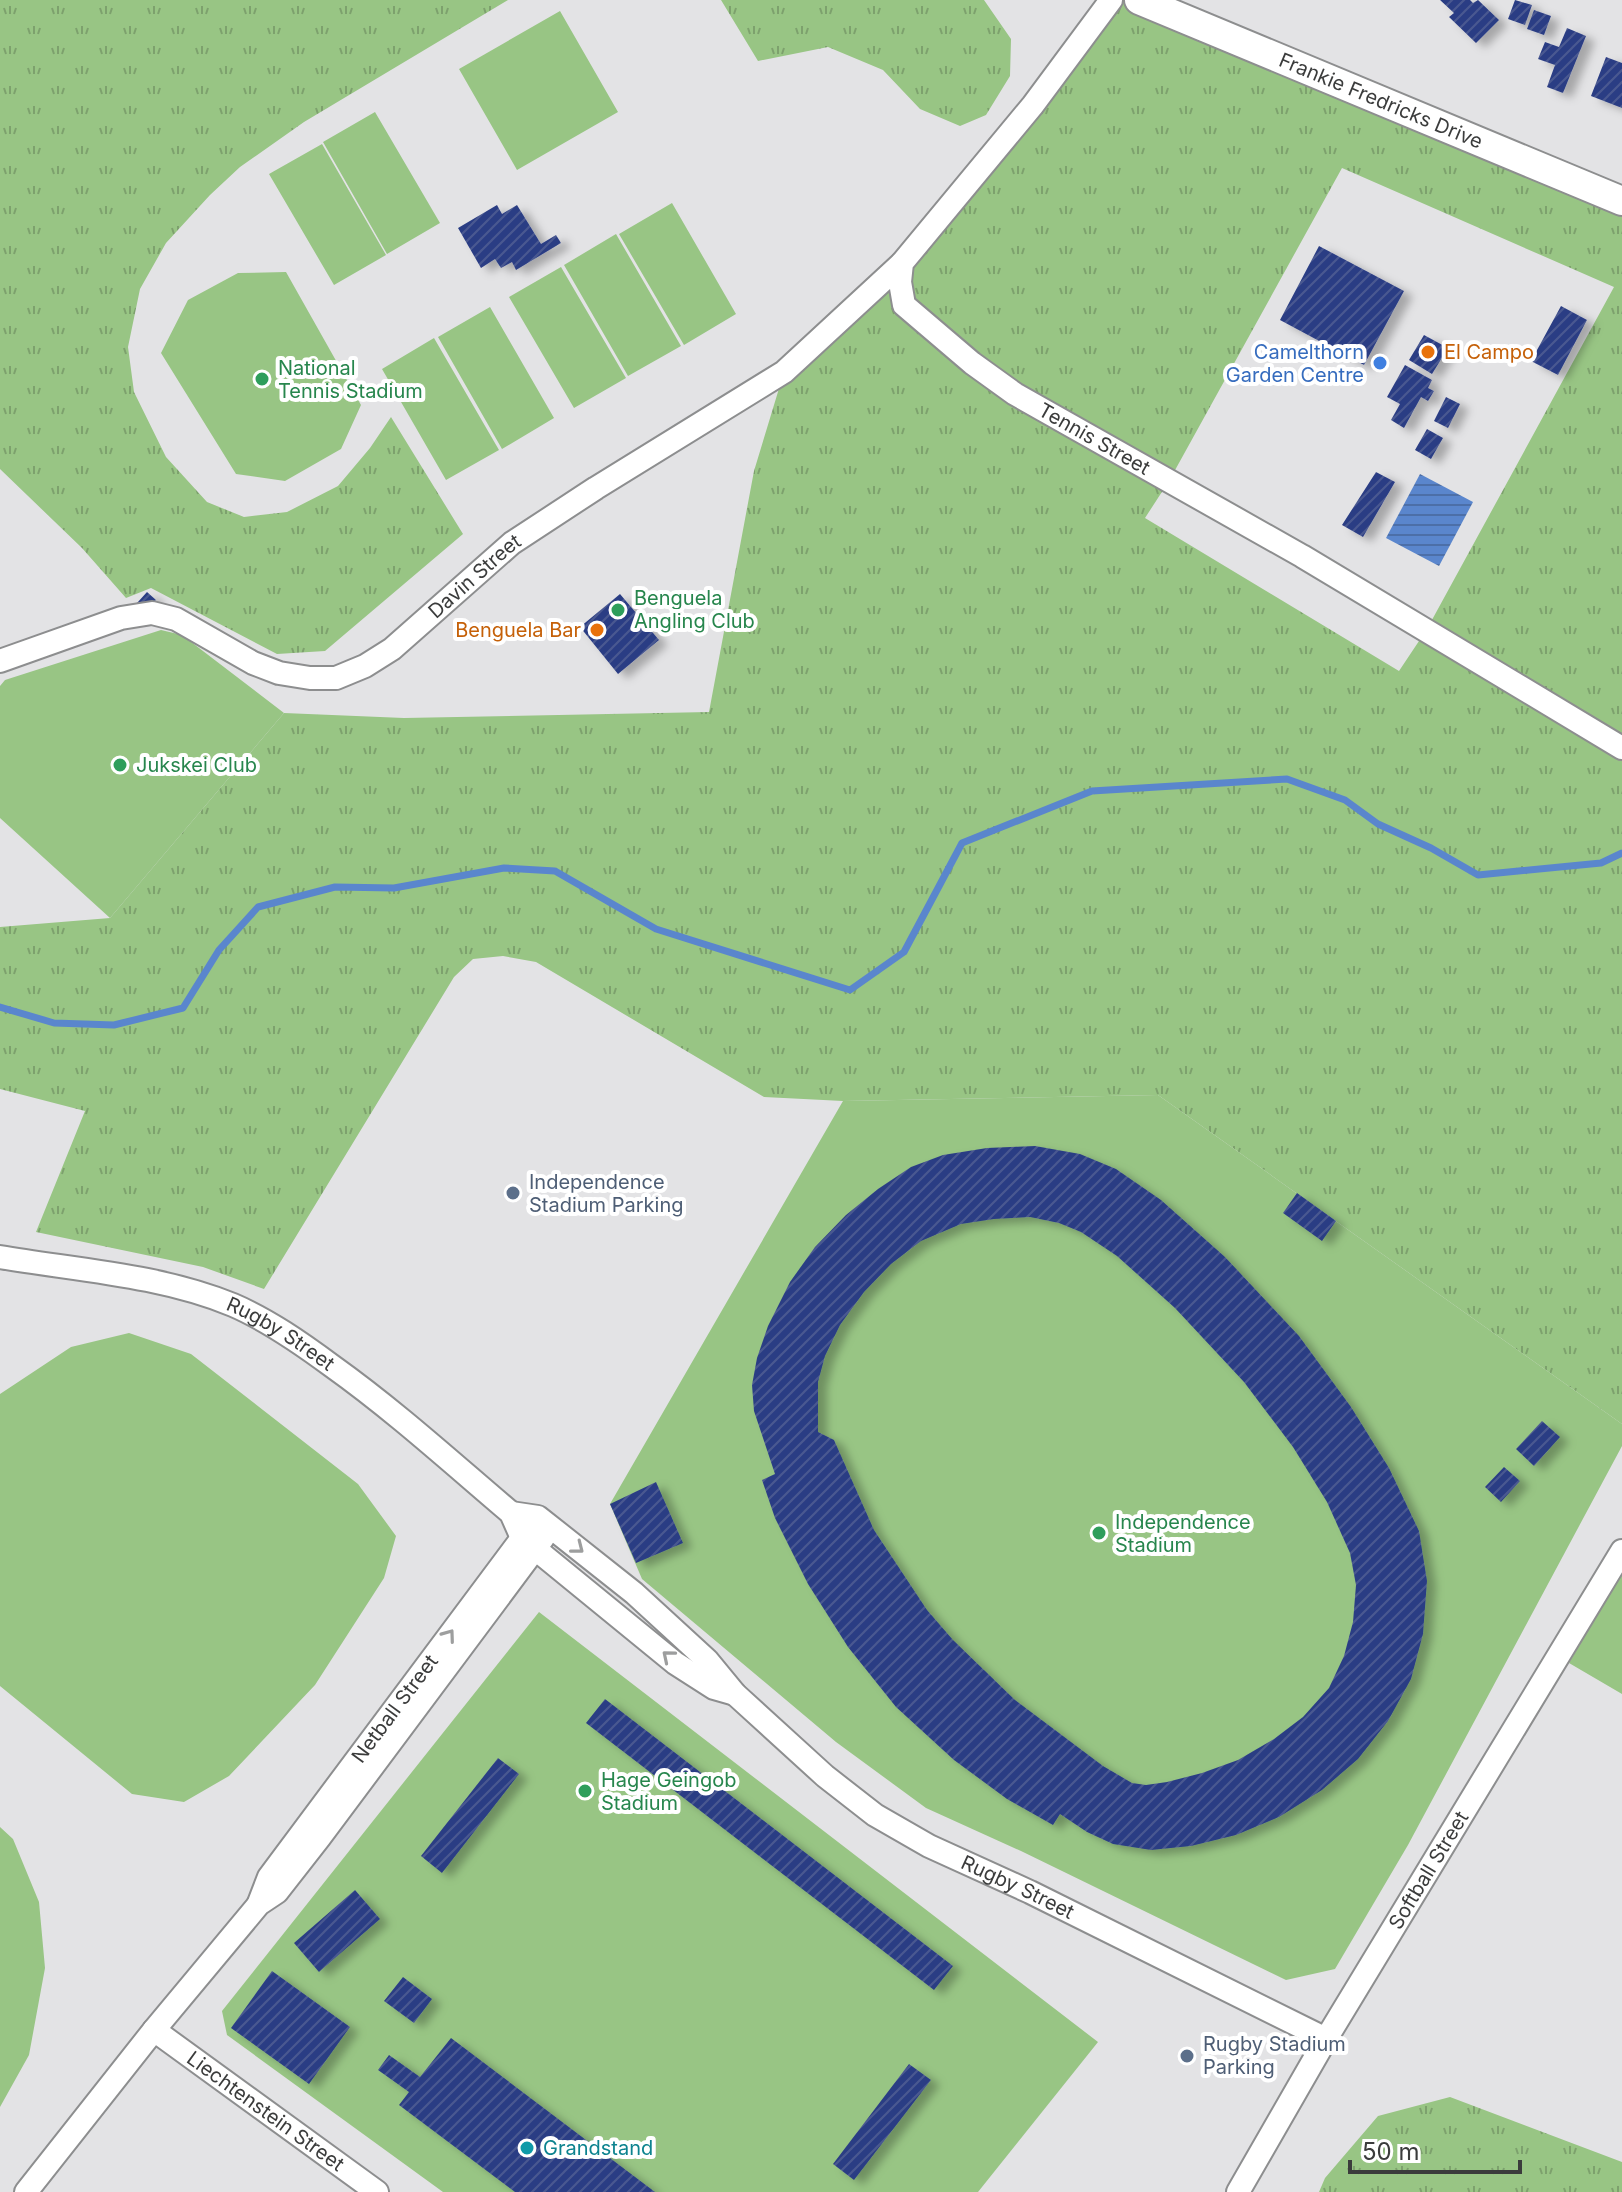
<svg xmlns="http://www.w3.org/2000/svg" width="1622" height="2192" viewBox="0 0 1622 2192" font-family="Inter,sans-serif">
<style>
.grass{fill:url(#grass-tufts);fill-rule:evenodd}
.pitch{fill:#98c584}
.water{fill:url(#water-rules)}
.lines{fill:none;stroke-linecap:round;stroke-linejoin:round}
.stream{stroke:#5a86cd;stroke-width:7}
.building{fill:url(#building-hatch);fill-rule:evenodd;filter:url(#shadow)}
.minor-casing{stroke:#8d8e8f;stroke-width:26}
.tertiary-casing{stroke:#8d8e8f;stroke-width:32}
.minor{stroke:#fff;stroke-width:22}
.tertiary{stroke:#fff;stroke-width:28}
.oneway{stroke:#9d9e9e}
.food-dot{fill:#e8710a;stroke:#fff;stroke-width:3}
.shop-dot{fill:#3f7fe0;stroke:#fff;stroke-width:3}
.leisure-dot{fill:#2e9e5b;stroke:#fff;stroke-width:3}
.service-dot{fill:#5c6f8a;stroke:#fff;stroke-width:3}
.culture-dot{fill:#0f9aa8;stroke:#fff;stroke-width:3}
.labels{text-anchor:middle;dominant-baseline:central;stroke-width:8;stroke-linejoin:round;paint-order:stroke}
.street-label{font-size:20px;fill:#3b3c3c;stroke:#fff}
.shop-label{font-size:20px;fill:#366cbe;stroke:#fff;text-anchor:end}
.food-label{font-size:20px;fill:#c56008;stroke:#fff;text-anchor:start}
.leisure-label{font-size:20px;fill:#27864d;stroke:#fff;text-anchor:start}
.service-label{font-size:20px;fill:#4e5e75;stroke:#fff;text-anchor:start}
.culture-label{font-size:20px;fill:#0d838f;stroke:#fff;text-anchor:start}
</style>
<defs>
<pattern id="grass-tufts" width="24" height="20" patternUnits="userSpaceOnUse" patternTransform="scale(2)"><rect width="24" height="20" fill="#98c584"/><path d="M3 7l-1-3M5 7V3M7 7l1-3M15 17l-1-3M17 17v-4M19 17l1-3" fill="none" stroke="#7da16d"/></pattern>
<pattern id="water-rules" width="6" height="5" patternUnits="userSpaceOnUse" patternTransform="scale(2)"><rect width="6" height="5" fill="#5a86cd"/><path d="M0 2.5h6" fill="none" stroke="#4c6fa8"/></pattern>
<pattern id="building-hatch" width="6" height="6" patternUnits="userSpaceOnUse" patternTransform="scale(2)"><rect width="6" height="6" fill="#2c3e84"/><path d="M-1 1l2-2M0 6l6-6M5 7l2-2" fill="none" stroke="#4a5991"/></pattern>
<filter id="shadow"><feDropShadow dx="9" dy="5" stdDeviation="4" flood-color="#0004"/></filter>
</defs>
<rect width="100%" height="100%" fill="#e3e3e5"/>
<path class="grass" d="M 0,0 L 508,0 L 304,122 L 240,167 L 210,195 L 166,243 L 140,289 L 128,347 L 134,392 L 166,457 L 207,502 L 244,517 L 287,512 L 338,486 L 370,448 L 391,417 L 463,534 L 325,651 L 277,654 L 151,588 L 126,598 L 82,548 L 0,469 Z
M 721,0 L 984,0 L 1011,39 L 1010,76 L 986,115 L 960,126 L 920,109 L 883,70 L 828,47 L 758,61 Z
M 1111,0 L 1139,0 L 1622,203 L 1622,1424 L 1158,1095 L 843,1101 L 764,1097 L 536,962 L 503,956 L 473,959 L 454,977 L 264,1289 L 203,1267 L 36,1232 L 85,1111 L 0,1089 L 0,927 L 110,918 L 284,713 L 404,718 L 709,712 L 754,471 L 784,372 L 902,263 ZM 1342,168 L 1614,287 L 1427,629 L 1399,671 L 1145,518 L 1169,481 Z
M 1450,2097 L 1622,2162 L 1622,2192 L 1319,2192 L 1325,2178 L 1378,2116 Z"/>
<path class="pitch" d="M 560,11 L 618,112 L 517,170 L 459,69 Z
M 375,112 L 440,223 L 387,254 L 323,142 Z
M 322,144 L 386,255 L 334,285 L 269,174 Z
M 672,203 L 736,314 L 684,345 L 619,234 Z
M 616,234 L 681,346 L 628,376 L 564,265 Z
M 561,267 L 626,378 L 574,408 L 509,297 Z
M 286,272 L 361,405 L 341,449 L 285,481 L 236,474 L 161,353 L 188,300 L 238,273 Z
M 490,307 L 554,418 L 502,449 L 438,337 Z
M 434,338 L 499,450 L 446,480 L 382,369 Z
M 161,630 L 182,635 L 284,713 L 110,918 L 0,818 L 0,686 L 5,680 Z
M 1158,1095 L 1622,1424 L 1622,1446 L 1408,1845 L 1335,1969 L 1286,1980 L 1021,1851 L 926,1808 L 836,1742 L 642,1579 L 610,1504 L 843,1101 Z
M 129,1333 L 191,1354 L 358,1484 L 396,1536 L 384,1578 L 315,1685 L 229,1776 L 184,1802 L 132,1794 L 0,1686 L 0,1394 L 71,1347 Z
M 1622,1571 L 1622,1694 L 1569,1663 Z
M 539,1612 L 1098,2042 L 978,2192 L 443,2192 L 227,2035 L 222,2011 Z
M 0,1827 L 13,1839 L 39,1902 L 45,1968 L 29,2055 L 0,2107 Z"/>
<path class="water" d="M 1420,474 L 1473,502 L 1439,566 L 1386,538 Z"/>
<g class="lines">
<path class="stream" d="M 0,1007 L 54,1023 L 114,1025 L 183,1008 L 219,950 L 258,907 L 335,887 L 394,888 L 504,868 L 555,871 L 656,929 L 850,990 L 904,952 L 962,843 L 1092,791 L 1287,779 L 1345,800 L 1378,824 L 1431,848 L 1478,875 L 1601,863 L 1622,853"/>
</g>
<path class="building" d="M 1440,0 L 1470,0 L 1473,3 L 1478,0 L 1499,20 L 1476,43 L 1449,17 L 1454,13 Z
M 1515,0 L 1532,5 L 1525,25 L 1508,19 Z
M 1534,10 L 1551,16 L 1544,35 L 1527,29 Z
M 1567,28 L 1586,36 L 1563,93 L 1547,87 L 1555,65 L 1538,59 L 1545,42 L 1559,47 Z
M 1606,57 L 1622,63 L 1622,108 L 1591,96 Z
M 497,205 L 502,214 L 517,205 L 541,244 L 556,235 L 561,243 L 516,270 L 512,262 L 501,268 L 495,259 L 481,268 L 458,228 Z
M 1319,246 L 1404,291 L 1364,365 L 1280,320 Z
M 1561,306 L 1587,320 L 1558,375 L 1531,361 Z
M 1424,335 L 1448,348 L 1432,374 L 1409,360 Z
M 1405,365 L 1432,380 L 1428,388 L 1434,391 L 1428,401 L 1421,397 L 1404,428 L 1391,420 L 1400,404 L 1387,397 Z
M 1446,397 L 1460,404 L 1448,428 L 1434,421 Z
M 1427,429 L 1443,438 L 1431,459 L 1415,450 Z
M 1376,472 L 1395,482 L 1363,537 L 1342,525 Z
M 147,592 L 156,600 L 145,611 L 137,603 Z
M 620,594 L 659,640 L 618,674 L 580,627 Z
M 1035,1146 L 1080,1154 L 1116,1169 L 1161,1200 L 1225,1257 L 1299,1336 L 1351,1407 L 1389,1468 L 1419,1531 L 1427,1581 L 1423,1634 L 1411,1679 L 1388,1721 L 1358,1759 L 1322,1790 L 1279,1817 L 1236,1835 L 1191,1846 L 1151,1850 L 1113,1844 L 1087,1832 L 1060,1814 L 1053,1825 L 1007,1799 L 954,1760 L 896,1707 L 848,1647 L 808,1584 L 775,1518 L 762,1480 L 775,1474 L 754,1411 L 752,1385 L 757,1358 L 768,1326 L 790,1282 L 815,1247 L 846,1215 L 878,1189 L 911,1167 L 943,1155 L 987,1148 ZM 1030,1217 L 1059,1223 L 1081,1232 L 1117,1256 L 1175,1308 L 1244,1382 L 1293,1447 L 1327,1502 L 1350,1553 L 1356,1585 L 1353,1622 L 1344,1656 L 1329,1688 L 1303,1717 L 1274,1739 L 1238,1760 L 1202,1773 L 1167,1782 L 1146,1785 L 1132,1783 L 1103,1766 L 1015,1700 L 953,1640 L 927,1610 L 874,1530 L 834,1440 L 818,1432 L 818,1382 L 825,1356 L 840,1325 L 864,1292 L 891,1264 L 921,1241 L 961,1224 L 994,1219 Z
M 1297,1193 L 1336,1221 L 1322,1241 L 1283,1213 Z
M 1542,1421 L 1560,1437 L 1534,1466 L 1516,1449 Z
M 1504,1467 L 1520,1481 L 1501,1502 L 1485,1487 Z
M 656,1482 L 683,1543 L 636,1563 L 610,1504 Z
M 605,1699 L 953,1966 L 934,1990 L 586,1723 Z
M 498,1758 L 519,1774 L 442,1873 L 421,1856 Z
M 355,1890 L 380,1919 L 319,1972 L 294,1943 Z
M 272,1971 L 350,2027 L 309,2084 L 231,2028 Z
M 403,1977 L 432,1999 L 414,2023 L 384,2001 Z
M 451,2038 L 655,2192 L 515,2192 L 399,2105 L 409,2092 L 378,2070 L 389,2055 L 420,2077 Z
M 909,2064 L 931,2080 L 854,2180 L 833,2164 Z"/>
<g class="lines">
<defs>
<g id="minor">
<path id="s1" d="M 1111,0 L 1033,105 L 902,263 L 900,282 L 904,305 L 972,363 L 1015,394 L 1302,556 L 1622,748"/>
<path id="s2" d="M 0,661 L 121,618 L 152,613 L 176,619 L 253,663 L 279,673 L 310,678 L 336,678 L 365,666 L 392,649 L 512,543 L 596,488 L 784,372 L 902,263"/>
<path id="s3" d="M 0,1257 C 77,1270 160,1275 233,1305 C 268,1320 301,1343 332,1366 C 395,1411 452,1463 511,1513 L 522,1538 L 675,1663 L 714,1688 L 735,1694"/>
<path id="s4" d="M 511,1513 L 538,1517 L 634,1593 L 707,1660 L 735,1694 L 825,1776 L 875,1815 L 929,1846 L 1030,1892 L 1326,2039"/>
<path id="s5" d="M 259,1903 L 269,1877 L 531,1526"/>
<path id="s6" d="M 154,2030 L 377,2192"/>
<path d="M 26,2192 L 154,2030 L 259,1904 L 277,1892 L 320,1837 L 543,1538"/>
<path id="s7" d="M 1238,2192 L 1326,2039 L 1622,1551"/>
</g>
<g id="tertiary">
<path id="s8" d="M 1139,0 L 1622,201"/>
</g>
</defs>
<use href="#minor" class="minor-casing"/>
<use href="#tertiary" class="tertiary-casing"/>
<use href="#minor" class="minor"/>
<use href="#tertiary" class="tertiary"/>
</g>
<defs><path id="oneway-chevron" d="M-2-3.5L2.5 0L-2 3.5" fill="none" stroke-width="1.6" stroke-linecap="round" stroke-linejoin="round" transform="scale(2)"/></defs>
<g class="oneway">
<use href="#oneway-chevron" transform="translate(578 1548) rotate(38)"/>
<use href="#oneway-chevron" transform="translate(449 1635) rotate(-54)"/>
<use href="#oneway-chevron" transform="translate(668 1656) rotate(-140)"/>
</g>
<g class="food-dot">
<circle cx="1428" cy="352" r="8"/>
<circle cx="597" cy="630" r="8"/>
</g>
<circle class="shop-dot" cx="1380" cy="363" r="8"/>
<g class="leisure-dot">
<circle cx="262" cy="379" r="8"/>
<circle cx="618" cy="610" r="8"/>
<circle cx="120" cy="765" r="8"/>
<circle cx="1099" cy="1533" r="8"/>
<circle cx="585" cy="1791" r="8"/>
</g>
<g class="service-dot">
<circle cx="513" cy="1193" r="8"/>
<circle cx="1187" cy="2056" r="8"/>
</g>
<circle class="culture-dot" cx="527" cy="2148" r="8"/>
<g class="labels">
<g class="street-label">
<text stroke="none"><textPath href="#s8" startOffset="262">Frankie Fredricks Drive</textPath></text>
<text stroke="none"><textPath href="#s1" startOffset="612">Tennis Street</textPath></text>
<text stroke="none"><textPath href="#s2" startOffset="532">Davin Street</textPath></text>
<text stroke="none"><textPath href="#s3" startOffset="294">Rugby Street</textPath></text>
<text stroke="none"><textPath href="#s5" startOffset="238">Netball Street</textPath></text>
<text stroke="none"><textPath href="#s7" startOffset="374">Softball Street</textPath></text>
<text stroke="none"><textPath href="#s4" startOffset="638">Rugby Street</textPath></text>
<text stroke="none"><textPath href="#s6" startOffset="138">Liechtenstein Street</textPath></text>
</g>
<g class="shop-label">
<text x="1364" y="352">Camelthorn<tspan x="1364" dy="23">Garden Centre</tspan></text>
</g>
<g class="food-label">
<text x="1444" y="352">El Campo</text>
<text x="581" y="630" text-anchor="end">Benguela Bar</text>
</g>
<g class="leisure-label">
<text x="278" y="368">National<tspan x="278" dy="23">Tennis Stadium</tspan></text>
<text x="634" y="598">Benguela<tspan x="634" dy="23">Angling Club</tspan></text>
<text x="136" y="765">Jukskei Club</text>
<text x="1115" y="1522">Independence<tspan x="1115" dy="23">Stadium</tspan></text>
<text x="601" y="1780">Hage Geingob<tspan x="601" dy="23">Stadium</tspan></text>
</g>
<g class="service-label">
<text x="529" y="1182">Independence<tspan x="529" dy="23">Stadium Parking</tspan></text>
<text x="1203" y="2044">Rugby Stadium<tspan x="1203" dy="23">Parking</tspan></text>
</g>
<g class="culture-label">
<text x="543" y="2148">Grandstand</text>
</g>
</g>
<path d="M1350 2160v12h170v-12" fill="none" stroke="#3b3c3c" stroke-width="4"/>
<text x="1362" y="2160" font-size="24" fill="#3b3c3c" stroke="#ffffff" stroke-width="6" paint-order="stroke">50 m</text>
</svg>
